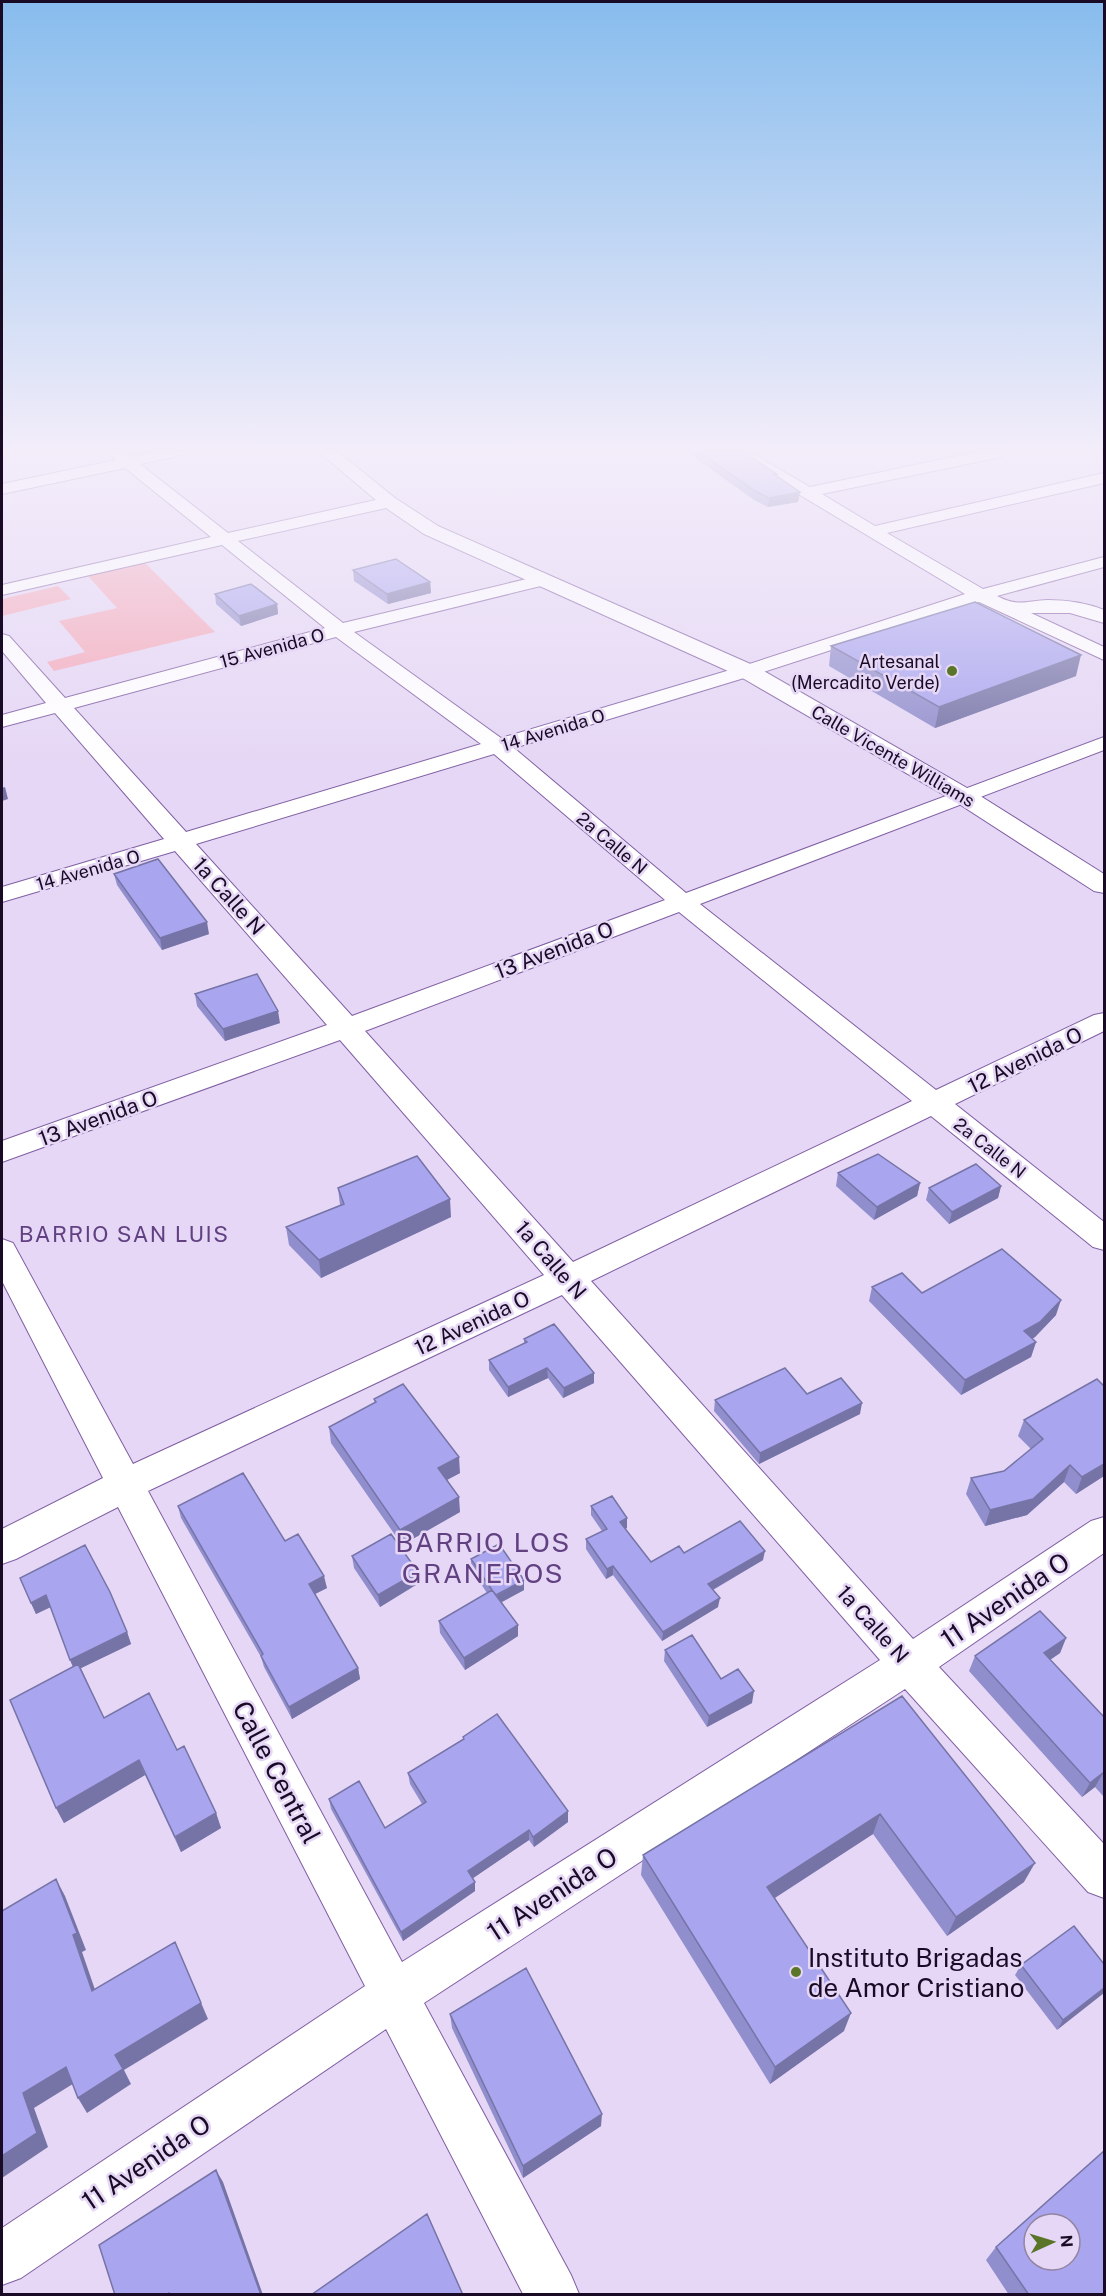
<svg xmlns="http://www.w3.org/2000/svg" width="1106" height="2296" viewBox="0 0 1106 2296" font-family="'Public Sans',sans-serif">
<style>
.green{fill:#f4a8b8}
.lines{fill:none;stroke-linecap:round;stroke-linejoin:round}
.minor-casing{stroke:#805fa3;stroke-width:2}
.major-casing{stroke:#805fa3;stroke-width:2}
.minor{fill:#fff;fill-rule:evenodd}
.major{fill:#fff;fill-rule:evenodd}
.wall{fill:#918ecd}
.shaded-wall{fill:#7674a7}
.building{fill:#a9a5ee;stroke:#7674a7;stroke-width:1.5;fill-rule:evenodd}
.poi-dot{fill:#5b7528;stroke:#e5d7f5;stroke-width:2}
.labels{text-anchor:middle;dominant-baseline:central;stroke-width:5;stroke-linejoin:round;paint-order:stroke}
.far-street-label{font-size:18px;fill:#190b25;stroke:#e5d7f5}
.far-poi-label{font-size:18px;fill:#190b25;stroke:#e5d7f5;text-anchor:end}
.street-label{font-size:21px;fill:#190b25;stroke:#e5d7f5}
.neighbourhood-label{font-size:22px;letter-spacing:1.5px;fill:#624182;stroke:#e5d7f5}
.near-street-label{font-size:26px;fill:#190b25;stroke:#e5d7f5}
.near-poi-label{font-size:26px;fill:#190b25;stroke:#e5d7f5;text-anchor:start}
.near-neighbourhood-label{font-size:27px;letter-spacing:1.5px;fill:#624182;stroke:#e5d7f5}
</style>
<rect width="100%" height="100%" fill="#e5d7f5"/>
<path class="green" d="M 145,563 L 215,632 L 54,671 L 47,662 L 85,652 L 59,621 L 117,608 L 88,576 Z
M 58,586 L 71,599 L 2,616 L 2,599 Z"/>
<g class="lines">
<defs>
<path id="minor" d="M 107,452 L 125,452 L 131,457 L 153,452 L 185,452 L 182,455 L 140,464 L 228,533 L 389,497 L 395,498 L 397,502 L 395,506 L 238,541 L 343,623 L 543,575 L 549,576 L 552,580 L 549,584 L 354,632 L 501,738 L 740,667 L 965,594 L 745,462 L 743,459 L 745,456 L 757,456 L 810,487 L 977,452 L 1009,452 L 1001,457 L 822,494 L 875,526 L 1104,473 L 1104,483 L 887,533 L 983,589 L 1104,557 L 1104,567 L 997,596 C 1018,607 1025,601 1048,600 C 1067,600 1087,603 1104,610 L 1104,623 L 1070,613 L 1031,613 L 1104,647 L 1104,660 L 979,602 L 754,675 L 514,748 L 686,893 L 1104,737 L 1104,750 L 700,904 L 936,1090 L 1094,1015 L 1104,1013 L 1104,1031 L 955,1104 L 1104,1222 L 1104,1250 L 1093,1247 L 931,1116 L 591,1281 L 913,1639 L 1091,1521 L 1104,1517 L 1104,1553 L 939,1667 L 1104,1844 L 1104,1898 L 1088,1892 L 905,1689 L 424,2003 L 571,2275 L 579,2294 L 523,2294 L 386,2029 L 21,2278 L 2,2285 L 2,2228 L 365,1986 L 118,1507 L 16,1559 L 2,1564 L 2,1529 L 103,1478 L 2,1281 L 2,1239 L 13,1243 L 133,1464 L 544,1275 L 340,1040 L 2,1162 L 2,1141 L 327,1025 L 175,851 L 2,902 L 2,887 L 164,839 L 55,713 L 2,727 L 2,715 L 46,703 L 2,651 L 2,634 L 9,636 L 65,698 L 325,628 L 222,545 L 2,595 L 2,585 L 211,537 L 125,468 L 2,494 L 2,484 L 116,460 ZM 336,637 L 481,744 L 186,832 L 74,708 ZM 494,754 L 665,900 L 352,1016 L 196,844 ZM 679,912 L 912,1101 L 573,1262 L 365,1031 ZM 562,1295 L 880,1660 L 402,1962 L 148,1491 Z"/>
<path id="major" d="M 319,452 L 338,452 L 395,498 L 438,526 L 755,666 L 974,792 L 1104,874 L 1104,893 L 1094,891 L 956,802 L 739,676 L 424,534 L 383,506 Z"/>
</defs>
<use href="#minor" class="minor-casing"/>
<use href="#major" class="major-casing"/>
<use href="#minor" class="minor"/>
<use href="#major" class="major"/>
</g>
<path class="wall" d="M 687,452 L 743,452 L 777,474 L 777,476 L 798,502 L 768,507 L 754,500 Z
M 353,570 L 430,582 L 431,593 L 388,604 L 354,581 Z
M 215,594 L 277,604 L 278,614 L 241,626 L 216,604 Z
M 831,646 L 1076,676 L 935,728 L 829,666 Z
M 114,874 L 209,934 L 162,950 L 117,885 Z
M 195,994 L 280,1023 L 225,1041 L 197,1006 Z
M 838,1173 L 920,1183 L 917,1196 L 874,1220 L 836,1186 Z
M 1001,1186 L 998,1198 L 949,1224 L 926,1200 L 929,1188 Z
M 338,1188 L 451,1217 L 321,1278 L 289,1245 L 286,1227 L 340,1205 Z
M 872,1287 L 922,1293 L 1056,1315 L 1035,1337 L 1032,1339 L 1036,1342 L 1031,1357 L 961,1395 L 869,1301 Z
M 524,1339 L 594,1383 L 563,1398 L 548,1378 L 508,1397 L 489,1370 L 489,1360 L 524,1344 Z
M 807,1394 L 860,1414 L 759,1464 L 714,1411 L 715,1400 Z
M 374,1399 L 460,1473 L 447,1480 L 460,1512 L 402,1545 L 331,1443 L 329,1427 L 375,1403 Z
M 1024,1420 L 1104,1476 L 1076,1494 L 1064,1482 L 1027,1515 L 985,1526 L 966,1494 L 971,1478 L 1004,1471 L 1031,1449 L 1018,1436 Z
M 178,1506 L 285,1541 L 327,1588 L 315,1594 L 358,1668 L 360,1679 L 292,1719 L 264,1667 L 261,1657 L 181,1518 Z
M 591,1506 L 627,1518 L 627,1528 L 625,1529 L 651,1562 L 684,1553 L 763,1560 L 713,1590 L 718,1607 L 662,1641 L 613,1575 L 606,1579 L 586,1549 L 586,1539 L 602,1531 L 591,1515 Z
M 352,1556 L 418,1572 L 419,1583 L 380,1607 L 354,1568 Z
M 471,1559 L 524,1580 L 524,1590 L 502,1602 L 518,1636 L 465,1670 L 440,1633 L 439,1621 L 487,1593 L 471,1569 Z
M 20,1578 L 127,1632 L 131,1644 L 81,1668 L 104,1718 L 177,1750 L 216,1813 L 221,1828 L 181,1852 L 145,1775 L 64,1823 L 56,1808 L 73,1667 L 50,1607 L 36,1614 Z
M 1066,1638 L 1060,1653 L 1050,1660 L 1104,1717 L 1104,1797 L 1095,1787 L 1082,1797 L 969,1671 L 975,1656 Z
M 665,1650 L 721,1679 L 752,1703 L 707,1727 L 664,1661 Z
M 902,1696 L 1024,1882 L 947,1936 L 873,1834 L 775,1898 L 844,2031 L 770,2084 L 641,1875 L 643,1855 Z
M 463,1737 L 568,1811 L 568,1822 L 534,1847 L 529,1840 L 472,1878 L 475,1891 L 403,1941 L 331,1809 L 329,1799 L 385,1828 L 422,1804 L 410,1784 L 408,1773 L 463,1739 Z
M 1104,1964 L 1057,2030 L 1015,1975 L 1021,1965 Z
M 450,2014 L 601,2126 L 523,2178 L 452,2028 Z
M 996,2247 L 1104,2295 L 1009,2295 L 986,2260 Z"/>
<path class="shaded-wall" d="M 800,492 L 798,502 L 768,507 L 769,498 Z
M 430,582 L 431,593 L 388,604 L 387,594 Z
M 277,604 L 278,614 L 241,626 L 239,616 Z
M 1081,655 L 1076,676 L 935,728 L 939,707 Z
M 5,787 L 8,799 L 2,801 L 2,788 Z
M 207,922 L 209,934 L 162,950 L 160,938 Z
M 278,1011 L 280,1023 L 225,1041 L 223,1029 Z
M 920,1183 L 917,1196 L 874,1220 L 877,1207 Z
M 1001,1186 L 998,1198 L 949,1224 L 952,1212 Z
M 450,1199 L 451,1217 L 321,1278 L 319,1260 Z
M 1061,1300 L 1056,1315 L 1035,1337 L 1020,1346 L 1024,1331 Z
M 1036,1342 L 1031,1357 L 961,1395 L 965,1380 Z
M 547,1368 L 548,1378 L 508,1397 L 508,1387 Z
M 594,1373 L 594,1383 L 563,1398 L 564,1388 Z
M 862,1403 L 860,1414 L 759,1464 L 760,1453 Z
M 459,1457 L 460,1473 L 439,1484 L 438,1468 Z
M 1104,1464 L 1104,1476 L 1076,1494 L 1082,1477 Z
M 1070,1465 L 1064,1482 L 1027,1515 L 985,1526 L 990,1510 Z
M 459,1497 L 460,1512 L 402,1545 L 400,1530 Z
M 627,1518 L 627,1528 L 620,1531 L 620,1522 Z
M 765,1551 L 763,1560 L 707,1593 L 708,1584 Z
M 613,1566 L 613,1575 L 606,1579 L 607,1569 Z
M 418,1572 L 419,1583 L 380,1607 L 378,1595 Z
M 324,1576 L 327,1588 L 311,1596 L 309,1584 Z
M 524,1580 L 524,1590 L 496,1605 L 496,1596 Z
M 46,1595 L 51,1607 L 36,1614 L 31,1603 Z
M 720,1598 L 718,1607 L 662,1641 L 663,1632 Z
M 518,1625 L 518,1636 L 465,1670 L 464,1658 Z
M 127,1632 L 131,1644 L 75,1671 L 70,1660 Z
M 1066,1638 L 1060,1653 L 1038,1668 L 1044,1653 Z
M 358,1668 L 360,1679 L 292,1719 L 289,1707 Z
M 754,1691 L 752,1703 L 707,1727 L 709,1716 Z
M 139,1760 L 145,1775 L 64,1823 L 56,1808 Z
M 1103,1773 L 1095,1787 L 1082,1797 L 1090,1783 Z
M 568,1811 L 568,1822 L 534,1847 L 533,1837 Z
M 216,1813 L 221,1828 L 181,1852 L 175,1837 Z
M 880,1814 L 873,1834 L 762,1906 L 767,1887 Z
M 529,1830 L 529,1840 L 469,1881 L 468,1871 Z
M 1035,1863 L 1024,1882 L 947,1936 L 956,1917 Z
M 56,1879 L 65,1896 L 86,1950 L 82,1952 L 101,2007 L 92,1991 L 73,1935 Z
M 475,1882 L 475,1891 L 403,1941 L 401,1932 Z
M 175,1942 L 208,2019 L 124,2070 L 131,2084 L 87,2113 L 78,2098 L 115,2055 Z
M 1104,1988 L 1104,1993 L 1057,2030 L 1063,2020 Z
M 851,2013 L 844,2031 L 770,2084 L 775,2067 Z
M 66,2067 L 76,2082 L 34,2108 L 48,2147 L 2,2178 L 2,2156 L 23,2093 Z
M 602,2114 L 601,2126 L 523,2178 L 523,2166 Z
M 216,2170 L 223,2182 L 263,2295 L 261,2295 Z"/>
<path class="building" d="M 700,452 L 743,452 L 777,474 L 774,474 L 800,492 L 769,498 L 755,491 Z
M 396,559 L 430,582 L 387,594 L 353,570 Z
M 251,584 L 277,604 L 239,616 L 215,594 Z
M 975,602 L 1081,655 L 939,707 L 831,646 Z
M 158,859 L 207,922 L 160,938 L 114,874 Z
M 257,974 L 278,1011 L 223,1029 L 195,994 Z
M 878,1154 L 920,1183 L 877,1207 L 838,1173 Z
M 417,1156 L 450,1199 L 319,1260 L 286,1227 L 344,1204 L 338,1188 Z
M 976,1164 L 1001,1186 L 952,1212 L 929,1188 Z
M 1002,1249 L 1061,1300 L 1040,1322 L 1024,1331 L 1036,1342 L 965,1380 L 872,1287 L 902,1273 L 922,1293 Z
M 554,1324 L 594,1373 L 564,1388 L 547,1368 L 508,1387 L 489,1360 L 527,1342 L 524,1339 Z
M 785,1368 L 807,1394 L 841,1378 L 862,1403 L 760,1453 L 715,1400 Z
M 1097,1379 L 1104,1386 L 1104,1464 L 1082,1477 L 1070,1465 L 1033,1499 L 990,1510 L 971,1478 L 1004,1471 L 1043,1439 L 1024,1420 Z
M 403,1384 L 459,1457 L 438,1468 L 459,1497 L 400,1530 L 329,1427 L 376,1402 L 374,1399 Z
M 243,1473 L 285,1541 L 298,1534 L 324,1576 L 309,1584 L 358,1668 L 289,1707 L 261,1656 L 263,1654 L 178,1506 Z
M 612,1496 L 627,1518 L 620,1522 L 651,1562 L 679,1546 L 684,1553 L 740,1521 L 765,1551 L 708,1584 L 720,1598 L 663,1632 L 613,1566 L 607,1569 L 586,1539 L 607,1529 L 591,1506 Z
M 391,1534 L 418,1572 L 378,1595 L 352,1556 Z
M 499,1544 L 524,1580 L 496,1595 L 492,1590 L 471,1559 Z
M 85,1545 L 110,1592 L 127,1632 L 70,1660 L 46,1595 L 31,1603 L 20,1578 Z
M 492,1590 L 518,1625 L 464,1658 L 439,1621 Z
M 1040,1611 L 1066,1638 L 1044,1653 L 1104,1717 L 1104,1775 L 1103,1773 L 1090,1783 L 975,1656 Z
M 692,1635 L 721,1679 L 738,1669 L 754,1691 L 709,1716 L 665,1650 Z
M 78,1664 L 104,1718 L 149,1693 L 177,1750 L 184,1746 L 216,1813 L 175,1837 L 139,1760 L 56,1808 L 10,1700 Z
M 902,1696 L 1035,1863 L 956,1917 L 880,1814 L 767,1887 L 851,2013 L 775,2067 L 643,1855 Z
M 497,1714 L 568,1811 L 533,1837 L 529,1830 L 468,1871 L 475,1882 L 401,1932 L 329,1799 L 359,1781 L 385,1828 L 426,1802 L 408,1773 L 464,1739 L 463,1737 Z
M 56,1879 L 77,1933 L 73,1935 L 92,1991 L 175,1942 L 201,2003 L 115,2055 L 123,2069 L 78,2098 L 66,2067 L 23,2093 L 37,2133 L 2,2156 L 2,1911 Z
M 1074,1926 L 1104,1964 L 1104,1988 L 1063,2020 L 1021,1965 Z
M 526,1968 L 602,2114 L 523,2166 L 450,2014 Z
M 1104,2151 L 1104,2295 L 1029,2295 L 996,2247 ZM 1034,2224 L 1070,2224 L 1070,2260 L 1034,2260 Z
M 216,2170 L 261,2295 L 170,2295 L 169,2293 L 167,2295 L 115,2295 L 99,2245 Z
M 427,2214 L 463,2295 L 311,2295 Z"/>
<linearGradient id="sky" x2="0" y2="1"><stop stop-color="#87bced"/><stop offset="0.58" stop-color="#f3edfa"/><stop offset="1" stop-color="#f3edfa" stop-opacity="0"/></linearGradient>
<rect width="1106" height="774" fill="url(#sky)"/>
<g class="poi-dot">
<circle cx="952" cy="671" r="6"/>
<circle cx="796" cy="1972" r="6"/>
</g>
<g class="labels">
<g class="far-street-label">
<text transform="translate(272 648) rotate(-15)">15 Avenida O</text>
<text transform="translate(553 730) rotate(-17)">14 Avenida O</text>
<text transform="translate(893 756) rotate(30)">Calle Vicente Williams</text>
<text transform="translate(612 843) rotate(40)">2a Calle N</text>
<text transform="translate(88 870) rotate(-16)">14 Avenida O</text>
<text transform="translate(990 1148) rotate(38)">2a Calle N</text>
</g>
<g class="far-poi-label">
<text x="940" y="661">Artesanal<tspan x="940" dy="21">(Mercadito Verde)</tspan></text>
</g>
<g class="street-label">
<text transform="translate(229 896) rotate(48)">1a Calle N</text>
<text transform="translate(554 950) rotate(-21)">13 Avenida O</text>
<text transform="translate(1025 1060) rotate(-26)">12 Avenida O</text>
<text transform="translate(98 1118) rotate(-20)">13 Avenida O</text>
<text transform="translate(551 1260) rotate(49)">1a Calle N</text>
<text transform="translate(472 1323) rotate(-25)">12 Avenida O</text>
<text transform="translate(873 1624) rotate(48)">1a Calle N</text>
</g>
<g class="neighbourhood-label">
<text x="124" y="1234">BARRIO SAN LUIS</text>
</g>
<g class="near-street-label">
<text transform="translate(1005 1600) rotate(-34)">11 Avenida O</text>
<text transform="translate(277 1772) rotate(62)">Calle Central</text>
<text transform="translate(552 1894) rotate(-33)">11 Avenida O</text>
<text transform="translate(146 2162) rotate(-34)">11 Avenida O</text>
</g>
<g class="near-poi-label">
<text x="808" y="1957">Instituto Brigadas<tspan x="808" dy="30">de Amor Cristiano</tspan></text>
</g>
<g class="near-neighbourhood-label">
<text x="483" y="1542">BARRIO LOS<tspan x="483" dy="31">GRANEROS</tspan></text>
</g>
</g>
<rect width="1106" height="2296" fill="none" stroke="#190b25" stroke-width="6"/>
<g transform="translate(1052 2242) rotate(86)"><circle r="28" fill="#e5d7f5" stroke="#9385a2" stroke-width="1.5"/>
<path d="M0-4.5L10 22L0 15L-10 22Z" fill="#5b7528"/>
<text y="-9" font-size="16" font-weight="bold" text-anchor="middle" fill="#190b25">N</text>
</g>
</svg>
